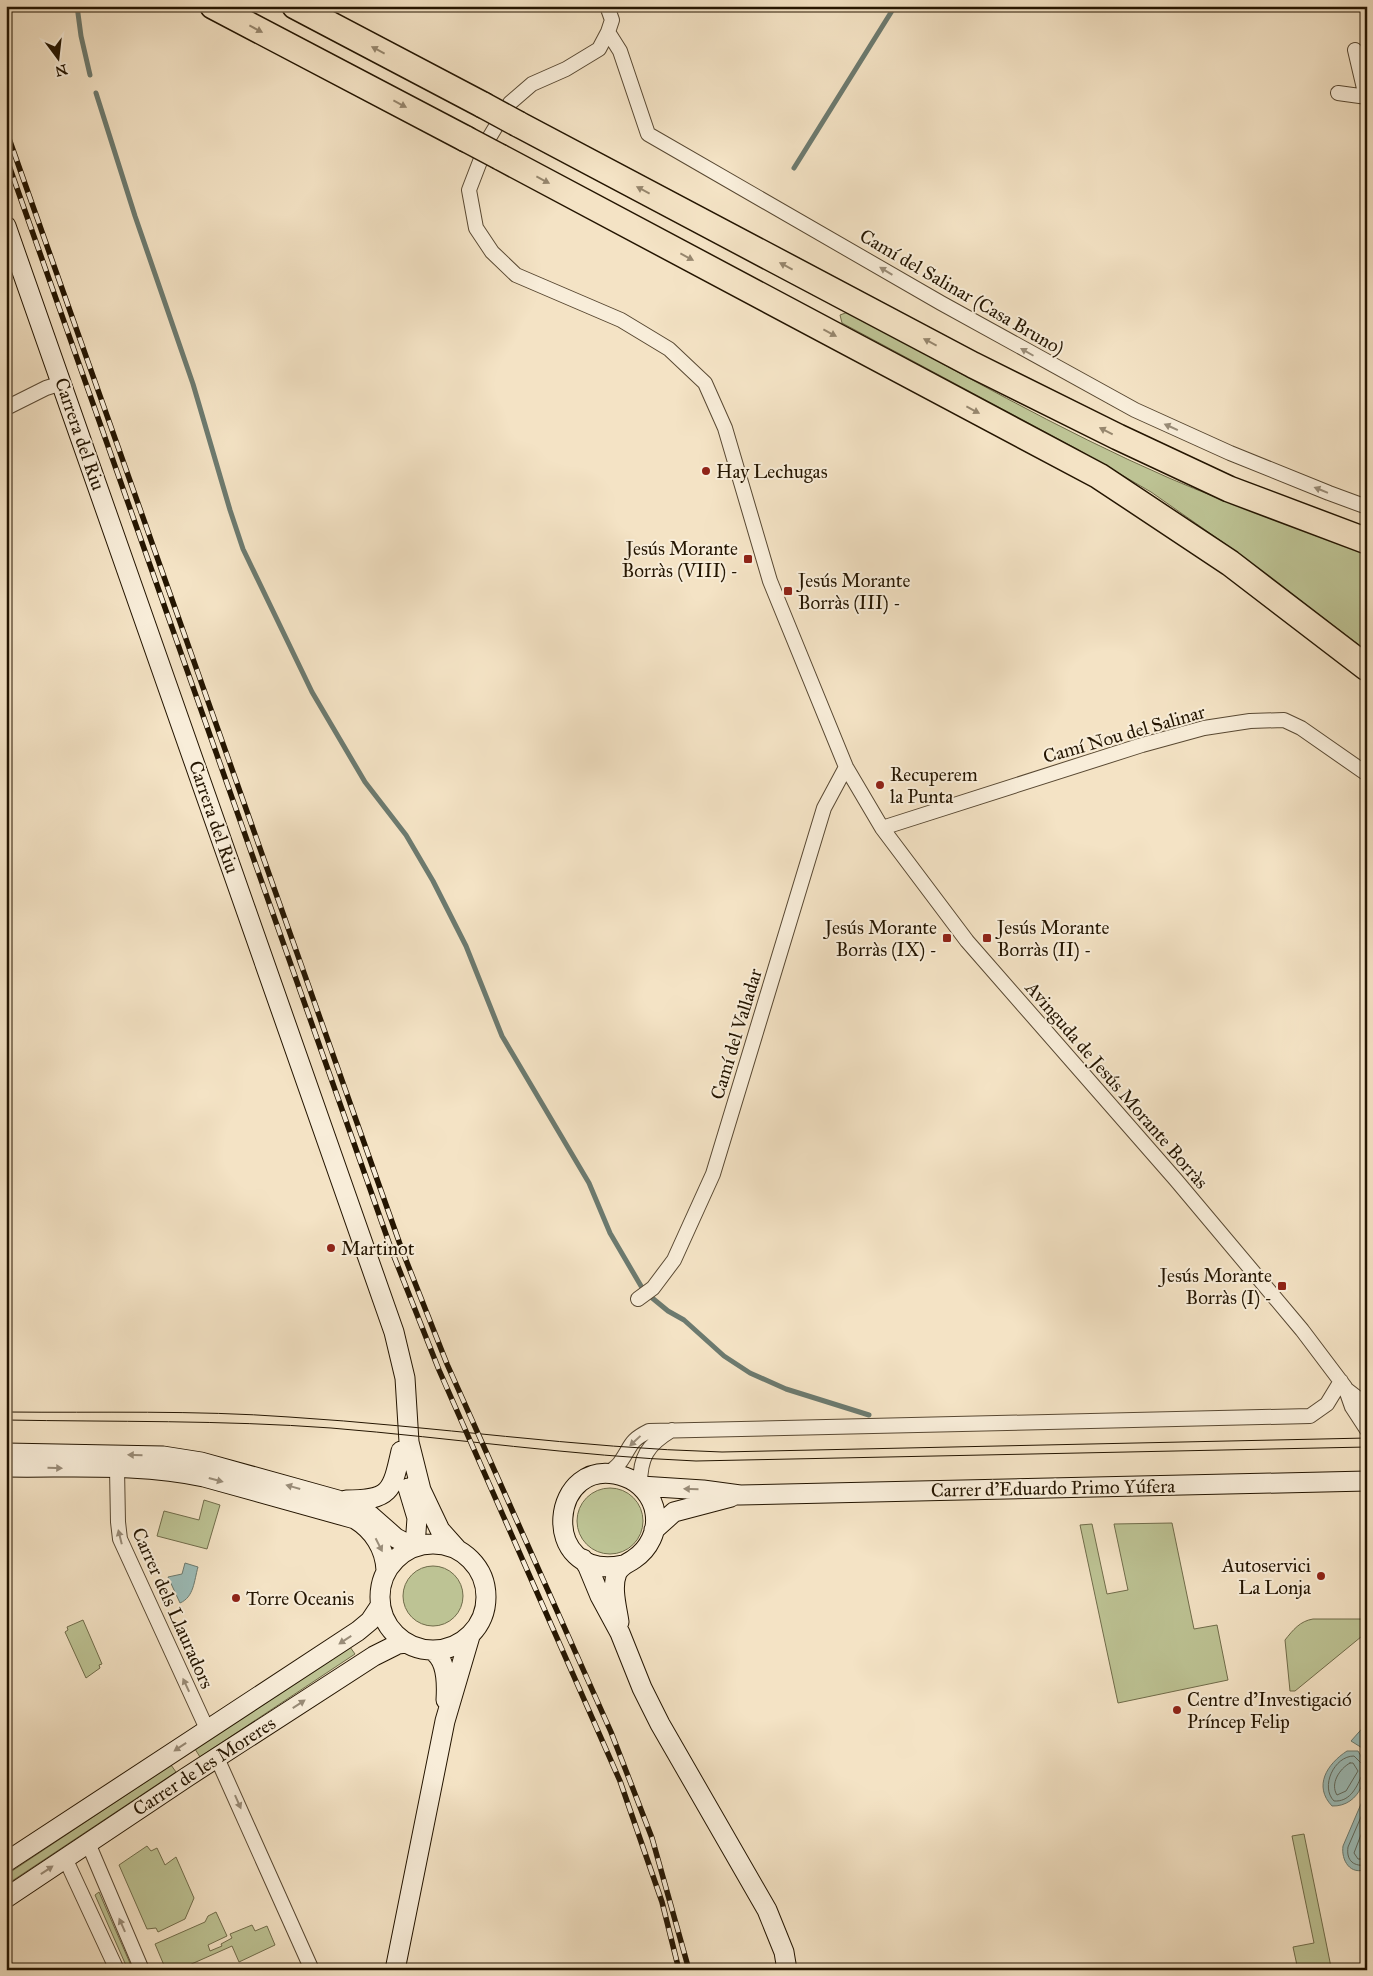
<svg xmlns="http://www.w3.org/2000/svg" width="1373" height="1976" viewBox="0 0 1373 1976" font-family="'IM FELL Great Primer',serif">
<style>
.green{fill:#bdc394;stroke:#706c4a}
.water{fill:#9cbdb9;stroke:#6c7a6f}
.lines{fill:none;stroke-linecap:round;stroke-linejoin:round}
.shore{stroke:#60695d;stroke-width:1}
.stream{stroke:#6c7a6f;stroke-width:5}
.street-casing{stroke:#584832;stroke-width:16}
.secondary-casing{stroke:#241501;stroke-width:21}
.highway-casing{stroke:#241501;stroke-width:28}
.street{stroke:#f8edd9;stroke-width:14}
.secondary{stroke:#f8edd9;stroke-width:19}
.highway{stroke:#f4e3c5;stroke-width:25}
.tram{stroke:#241501;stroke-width:1}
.rail-casing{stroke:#241501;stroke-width:5.5}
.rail{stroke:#f8edd9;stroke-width:4;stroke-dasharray:11;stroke-linecap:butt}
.highway-bridge-casing{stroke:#241501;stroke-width:28;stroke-linecap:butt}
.highway-bridge{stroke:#f4e3c5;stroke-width:25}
.oneway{fill:#96866d}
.oneway2{fill:#998c78}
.poi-dot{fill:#8f2418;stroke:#f8edd9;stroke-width:2}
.labels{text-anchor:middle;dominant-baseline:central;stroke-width:4;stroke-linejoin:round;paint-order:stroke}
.street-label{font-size:19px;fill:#241501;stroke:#f8edd9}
.poi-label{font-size:19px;fill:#241501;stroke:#f8edd9;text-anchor:start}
</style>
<rect width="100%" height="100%" fill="#f4e3c5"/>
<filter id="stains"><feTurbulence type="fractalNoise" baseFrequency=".004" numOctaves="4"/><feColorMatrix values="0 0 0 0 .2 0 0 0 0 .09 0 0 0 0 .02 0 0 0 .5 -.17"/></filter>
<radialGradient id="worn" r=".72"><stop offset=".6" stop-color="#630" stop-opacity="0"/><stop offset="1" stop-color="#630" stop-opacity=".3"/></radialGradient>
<path class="green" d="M 848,312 C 953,369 1059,430 1169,478 C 1234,506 1301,529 1367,554 L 1367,651 L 1234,550 L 1151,492 L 1077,449 L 842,323 L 840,315 Z
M577 1521a33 33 0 1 1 66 0a33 33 0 1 1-66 0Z
M 204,1500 L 220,1505 L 207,1549 L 157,1536 L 164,1511 L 199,1520 Z
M 1172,1523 L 1194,1629 L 1217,1625 L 1228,1680 L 1118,1703 L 1080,1525 L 1092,1524 L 1107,1594 L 1128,1590 L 1114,1524 Z
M403 1596a30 30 0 1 1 60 0a30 30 0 1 1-60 0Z
M 1313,1619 L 1367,1619 L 1367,1632 L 1295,1691 L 1290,1691 L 1285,1640 C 1293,1630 1300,1621 1313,1619 Z
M 83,1620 L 102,1664 L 99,1665 L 100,1668 L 86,1678 L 65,1632 L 68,1630 L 67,1627 Z
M 350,1647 L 355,1654 L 200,1757 L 195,1749 Z
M 171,1765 L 176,1772 L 6,1885 L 6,1875 Z
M 1304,1834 L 1331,1967 L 1298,1970 L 1293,1947 L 1314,1943 L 1292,1836 Z
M 147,1846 L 151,1851 L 157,1848 L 165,1865 L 176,1857 L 194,1898 L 185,1919 L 158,1932 L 156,1928 L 147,1929 L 119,1865 Z
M 99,1892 L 133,1970 L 128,1970 L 95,1895 Z
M 216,1912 L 227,1936 L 208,1945 L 210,1951 L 222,1946 L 221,1944 L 232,1938 L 230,1934 L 252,1925 L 255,1931 L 267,1926 L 275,1945 L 239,1962 L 232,1946 L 178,1970 L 166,1970 L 155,1944 L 205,1922 L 208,1916 Z"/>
<path class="water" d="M 185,1563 L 198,1567 C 194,1581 194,1597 180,1603 L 168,1577 L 182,1574 Z
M 1367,1723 L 1367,1751 L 1351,1741 Z
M 1347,1751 L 1358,1751 C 1373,1773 1360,1807 1332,1806 C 1313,1786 1327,1764 1347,1751 Z
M 1367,1790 L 1367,1869 C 1350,1876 1341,1860 1343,1846 Z"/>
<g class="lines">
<path class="shore" d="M 1350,1763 L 1353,1763 L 1358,1771 L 1346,1791 L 1337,1795 C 1330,1784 1339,1769 1350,1763 Z
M 1367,1764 L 1362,1764 L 1354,1756 C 1334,1756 1320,1787 1334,1801 C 1349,1802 1356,1789 1361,1777 L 1367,1775
M 1367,1803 L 1348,1847 C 1346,1861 1354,1867 1367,1865
M 1367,1819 L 1354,1853 L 1358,1859 L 1367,1859"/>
<path class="stream" d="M 77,6 L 81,36 L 90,75
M 96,93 L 135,216 L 193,384 L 230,510 L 243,549 L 312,692 L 365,782 L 406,835 L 433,881 L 466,946 L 502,1036 L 589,1183 L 610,1233 L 641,1286
M 794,168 L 895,6
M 651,1297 L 668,1311 L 684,1320 L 724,1356 L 750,1373 L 786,1389 L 869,1415"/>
<defs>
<path id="street" d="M 607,6 L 612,20 L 608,32 L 599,49 L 566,69 L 532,84 L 510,103 L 489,138 L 469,190 L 476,228 L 492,252 L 516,275 L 621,320 L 669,349 L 705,383 L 725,428 L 770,581 L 846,767 L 882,828 L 967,941 L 1176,1180 L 1302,1330 L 1345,1387 L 1352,1407 L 1367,1430
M 608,32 L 620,51 L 648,134 L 941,303 L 1135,410 L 1230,453 L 1329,493 L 1367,507
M 1355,50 L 1366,97
M 1338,93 L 1367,97
M 6,408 L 46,388 L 62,383
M 882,828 L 1142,745 L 1204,728 L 1250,721 L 1284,720 L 1301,728 L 1367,774
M 638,1299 L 653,1288 L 674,1260 L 713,1174 L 824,808 L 846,767
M 1346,1389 L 1359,1399 L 1367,1410
M 117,1469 L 118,1522 L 120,1539 L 207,1729
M 609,1473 C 613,1469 618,1466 621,1461 C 632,1445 629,1441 649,1431 L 1310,1416 L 1327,1404 L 1341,1381
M 640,1485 C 640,1457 647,1445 672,1430
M 217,1758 L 312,1970
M 88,1843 L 142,1970
M 65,1858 L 117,1970"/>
<path id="secondary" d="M 6,226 L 394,1332 L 405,1378 L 409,1442 L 421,1490 L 440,1530 L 457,1549
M 6,1453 L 163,1456 L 201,1462 L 338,1500 L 370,1515 L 396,1538 L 413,1547
M 6,1467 C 70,1468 142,1463 204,1477 L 355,1519 C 373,1530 385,1548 386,1570
M 641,1486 L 703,1490 L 740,1495 L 1367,1481
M 408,1488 L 417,1518 L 415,1546
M 346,1500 C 390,1500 392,1492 401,1451
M 654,1530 L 674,1512 L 731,1497
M380 1597a53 53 0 1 1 106 0a53 53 0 1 1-106 0Z
M 583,1559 L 588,1567 L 600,1596 L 620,1633 L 642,1688 L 660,1724 L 767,1910 L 784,1952 L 787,1970
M 619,1622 C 617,1608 611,1587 617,1573 C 621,1565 627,1564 634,1559 C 649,1549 658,1531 655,1513 C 653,1497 640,1482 625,1477 C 549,1450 536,1583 623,1565
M 431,1650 C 447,1658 447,1684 446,1700
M 6,1862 L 358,1631 L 370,1621 L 380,1606
M 6,1898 L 187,1777 L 374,1656 L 398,1644 L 406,1643
M 395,1970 L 445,1721 L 470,1636"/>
<path id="highway" d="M 213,6 L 466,139
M 295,6 L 483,105
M 518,124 L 973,365 L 1118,437 L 1229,489 L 1367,541
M 500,157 L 1099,476 L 1230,563 L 1367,668"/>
</defs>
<use href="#street" class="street-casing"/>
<use href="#secondary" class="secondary-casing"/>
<use href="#highway" class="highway-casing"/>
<use href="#street" class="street"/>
<use href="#secondary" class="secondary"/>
<use href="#highway" class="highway"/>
<path class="tram" d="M 6,1412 C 100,1413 195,1410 289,1417 C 434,1426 577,1448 722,1452 L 1367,1438
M 6,1420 C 114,1422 223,1420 331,1428 C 453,1438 574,1456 696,1461 L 1367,1447"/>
<defs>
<path id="rail" d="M 6,130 L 402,1250 L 447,1364 L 611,1732 L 652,1838 L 689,1970
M 6,157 L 393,1254 L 439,1370 L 620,1781 L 662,1902 L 679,1970"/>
</defs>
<use href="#rail" class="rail-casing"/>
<use href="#rail" class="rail"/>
<defs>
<path id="highway-bridge" d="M 483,105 L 518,124
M 466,139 L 500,157"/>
</defs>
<use href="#highway-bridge" class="highway-bridge-casing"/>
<use href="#highway-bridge" class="highway-bridge"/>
</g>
<defs><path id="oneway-solid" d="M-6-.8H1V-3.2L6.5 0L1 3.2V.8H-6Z" transform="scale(1.25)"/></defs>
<g class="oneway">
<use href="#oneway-solid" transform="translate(256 29) rotate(28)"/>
<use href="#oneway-solid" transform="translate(378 50) rotate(-152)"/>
<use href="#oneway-solid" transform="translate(400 104) rotate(28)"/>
<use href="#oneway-solid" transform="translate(543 180) rotate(28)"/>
<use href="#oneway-solid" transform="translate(643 190) rotate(-152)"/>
<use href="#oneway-solid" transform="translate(687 257) rotate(28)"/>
<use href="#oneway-solid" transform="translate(786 266) rotate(-152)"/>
<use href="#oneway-solid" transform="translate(830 333) rotate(28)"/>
<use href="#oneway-solid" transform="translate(930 342) rotate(-152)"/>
<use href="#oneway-solid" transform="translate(973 410) rotate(28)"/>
<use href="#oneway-solid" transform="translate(1106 431) rotate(-153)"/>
</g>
<g class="oneway2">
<use href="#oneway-solid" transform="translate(886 271) rotate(-149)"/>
<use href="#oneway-solid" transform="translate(1027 352) rotate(-150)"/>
<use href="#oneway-solid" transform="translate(1171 427) rotate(-156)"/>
<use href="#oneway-solid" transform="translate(1321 490) rotate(-158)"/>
<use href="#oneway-solid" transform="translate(635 1441) rotate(137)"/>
<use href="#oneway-solid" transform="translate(135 1455) rotate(-179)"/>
<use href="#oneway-solid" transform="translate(55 1468) rotate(1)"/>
<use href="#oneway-solid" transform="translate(216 1480) rotate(15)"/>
<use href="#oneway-solid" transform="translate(293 1487) rotate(-164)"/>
<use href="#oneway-solid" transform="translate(691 1489) rotate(-179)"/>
<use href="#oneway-solid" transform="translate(120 1537) rotate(-104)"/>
<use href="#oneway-solid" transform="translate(379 1545) rotate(63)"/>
<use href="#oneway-solid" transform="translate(345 1640) rotate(147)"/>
<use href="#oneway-solid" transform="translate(186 1685) rotate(-115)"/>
<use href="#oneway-solid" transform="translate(299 1704) rotate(-33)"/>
<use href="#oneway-solid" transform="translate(180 1747) rotate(146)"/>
<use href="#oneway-solid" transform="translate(238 1802) rotate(66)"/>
<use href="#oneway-solid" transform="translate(47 1870) rotate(-34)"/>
<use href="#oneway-solid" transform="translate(122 1925) rotate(-114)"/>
</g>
<g class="poi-dot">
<circle cx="706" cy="471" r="5"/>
<rect x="743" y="554" width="10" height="10" rx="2.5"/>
<rect x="783" y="586" width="10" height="10" rx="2.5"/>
<circle cx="880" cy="785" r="5"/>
<rect x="942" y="933" width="10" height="10" rx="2.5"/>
<rect x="982" y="933" width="10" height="10" rx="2.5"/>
<circle cx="331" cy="1248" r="5"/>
<rect x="1277" y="1281" width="10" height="10" rx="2.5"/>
<circle cx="1321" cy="1576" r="5"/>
<circle cx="236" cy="1598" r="5"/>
<circle cx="1177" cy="1710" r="5"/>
</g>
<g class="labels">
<g class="street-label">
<text transform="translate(962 292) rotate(30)">Camí del Salinar (Casa Bruno)</text>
<text transform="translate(80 434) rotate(71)">Carrera del Riu</text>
<text transform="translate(1124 734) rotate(-16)">Camí Nou del Salinar</text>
<text transform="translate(214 817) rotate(71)">Carrera del Riu</text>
<text transform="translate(736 1034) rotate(-73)">Camí del Valladar</text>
<text transform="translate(1117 1085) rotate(49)">Avinguda de Jesús Morante Borràs</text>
<text transform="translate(1053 1488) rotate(-1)">Carrer d'Eduardo Primo Yúfera</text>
<text transform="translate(173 1608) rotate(66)">Carrer dels Llauradors</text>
<text transform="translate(204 1766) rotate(-33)">Carrer de les Moreres</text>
</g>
<g class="poi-label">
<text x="716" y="471">Hay Lechugas</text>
<text x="738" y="548" text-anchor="end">Jesús Morante<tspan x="738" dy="22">Borràs (VIII) -</tspan></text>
<text x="798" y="580">Jesús Morante<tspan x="798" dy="22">Borràs (III) -</tspan></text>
<text x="890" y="774">Recuperem<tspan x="890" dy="22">la Punta</tspan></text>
<text x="937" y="927" text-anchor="end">Jesús Morante<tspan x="937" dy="22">Borràs (IX) -</tspan></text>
<text x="997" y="927">Jesús Morante<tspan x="997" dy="22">Borràs (II) -</tspan></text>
<text x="341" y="1248">Martinot</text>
<text x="1272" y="1275" text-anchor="end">Jesús Morante<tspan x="1272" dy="22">Borràs (I) -</tspan></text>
<text x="1311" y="1565" text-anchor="end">Autoservici<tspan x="1311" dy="22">La Lonja</tspan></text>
<text x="246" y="1598">Torre Oceanis</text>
<text x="1187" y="1699">Centre d'Investigació<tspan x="1187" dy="22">Príncep Felip</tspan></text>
</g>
</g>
<rect width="1373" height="1976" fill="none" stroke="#f4e3c5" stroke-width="25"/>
<rect x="8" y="8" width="1358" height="1961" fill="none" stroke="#241501" stroke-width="2.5"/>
<rect x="12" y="12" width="1348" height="1951" fill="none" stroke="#241501"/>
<g transform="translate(58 58) rotate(165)" stroke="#f8edd9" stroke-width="4" paint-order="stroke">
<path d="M0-4L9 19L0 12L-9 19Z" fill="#241501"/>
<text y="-8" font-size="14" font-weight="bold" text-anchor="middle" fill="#241501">N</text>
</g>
<rect width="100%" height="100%" filter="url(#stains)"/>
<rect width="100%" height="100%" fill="url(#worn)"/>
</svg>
